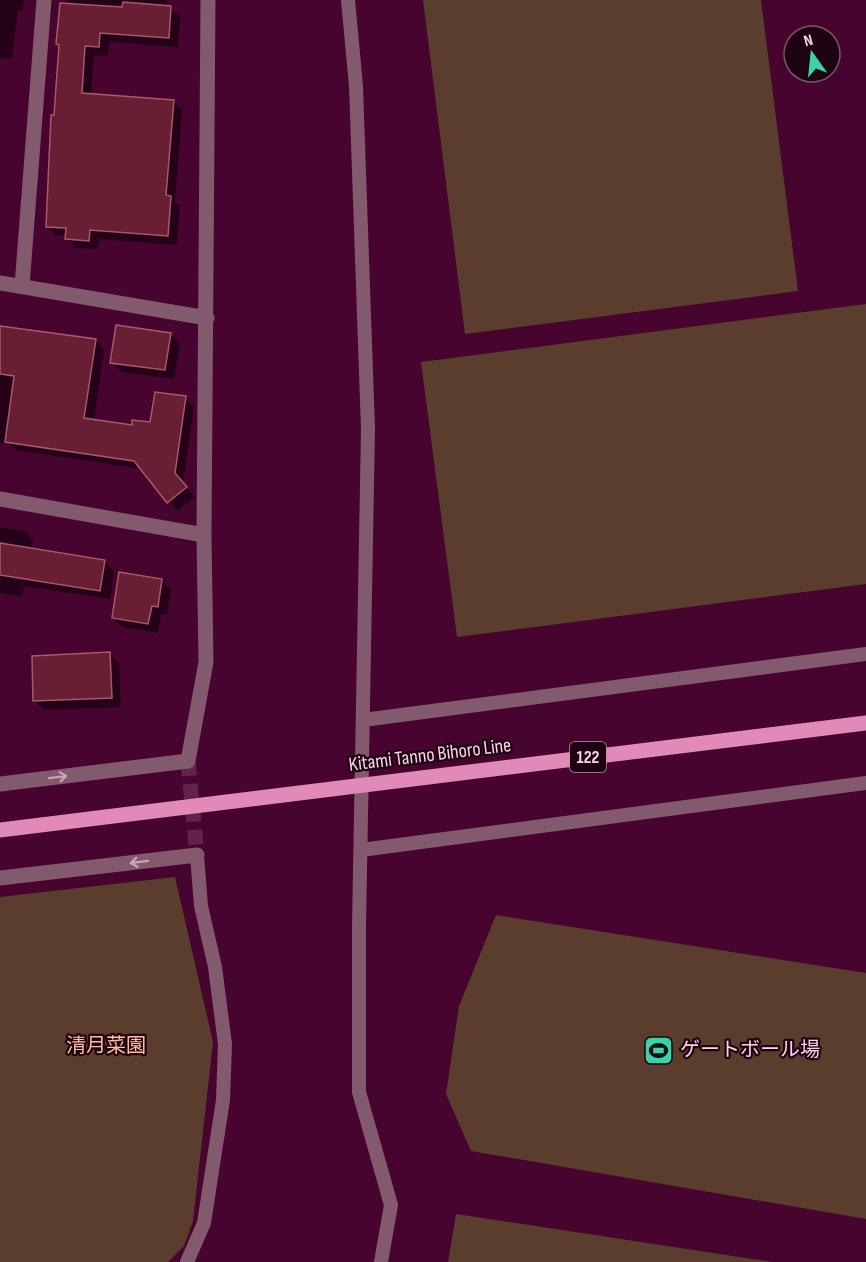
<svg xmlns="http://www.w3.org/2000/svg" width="866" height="1262" viewBox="0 0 866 1262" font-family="'Sofia Sans Condensed','Noto Sans JP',sans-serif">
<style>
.green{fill:#5b3d2d}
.shadow{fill:#0007}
.building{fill:#681f33;stroke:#a85969;stroke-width:1.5}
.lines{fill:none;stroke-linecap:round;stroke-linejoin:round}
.street-tunnel{stroke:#61234a;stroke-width:15;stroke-dasharray:15 8;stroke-linecap:butt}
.lane{stroke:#83596e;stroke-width:14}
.street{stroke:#83596e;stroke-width:15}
.primary{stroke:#e18ab7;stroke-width:15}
.oneway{stroke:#cca2b6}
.labels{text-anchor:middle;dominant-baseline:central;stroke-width:4.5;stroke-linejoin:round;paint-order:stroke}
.shield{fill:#1e0413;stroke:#b995a7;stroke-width:1.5}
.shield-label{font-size:18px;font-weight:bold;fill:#fcd3e6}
.street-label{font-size:20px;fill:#fcd3e6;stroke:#1e0413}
.park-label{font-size:20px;fill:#febd9b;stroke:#1e0413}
.poi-label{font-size:20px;fill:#fcd3e6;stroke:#1e0413;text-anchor:start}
</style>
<rect width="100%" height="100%" fill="#46042e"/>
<path class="green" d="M 423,0 L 761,0 L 798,291 L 465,334 Z
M 866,304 L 866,584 L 457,637 L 421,362 Z
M 175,877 L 213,1042 L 193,1221 L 184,1246 L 168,1262 L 0,1262 L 0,897 Z
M 496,915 L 866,973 L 866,1219 L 471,1151 L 446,1094 L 459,1006 Z
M 456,1214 L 773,1262 L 448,1262 Z"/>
<path class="shadow" d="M 0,0 L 24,0 L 22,11 L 18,10 L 12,59 L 0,58 Z
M 67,0 L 167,0 L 167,7 L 180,16 L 178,47 L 109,42 L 108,56 L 94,55 L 91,95 L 173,101 L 182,110 L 175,202 L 180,206 L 177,245 L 99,239 L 98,249 L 75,248 L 66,236 L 56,235 L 47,226 L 61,5 L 67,5 Z
M 0,327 L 95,340 L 104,350 L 94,421 L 133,427 L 152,424 L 185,398 L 194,407 L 183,484 L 195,497 L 178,511 L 142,469 L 16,450 L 10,444 L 0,443 Z
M 170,334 L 180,344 L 174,379 L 121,372 L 112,362 Z
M 0,527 L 24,531 L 33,540 L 32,550 L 105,561 L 114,571 L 110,599 L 24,586 L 22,597 L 0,593 Z
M 162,581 L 171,590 L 167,615 L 161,614 L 158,633 L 123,627 L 113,618 Z
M 110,654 L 119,664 L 121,707 L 45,710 L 35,701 Z"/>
<path class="building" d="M 123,2 L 171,6 L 169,38 L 100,33 L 99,47 L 85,46 L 82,93 L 174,100 L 166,195 L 171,196 L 168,236 L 90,230 L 89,241 L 65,239 L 66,228 L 46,227 L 51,115 L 54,115 L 59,45 L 56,44 L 60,3 L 122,7 Z
M 116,325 L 171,333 L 165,370 L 110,363 Z
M 0,326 L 96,339 L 84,418 L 132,425 L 132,420 L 150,422 L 155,392 L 186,396 L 175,473 L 187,487 L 167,503 L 134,461 L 5,442 L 14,376 L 0,374 Z
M 0,543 L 105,560 L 100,591 L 0,575 Z
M 119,572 L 162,579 L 158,607 L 152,606 L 148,624 L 112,618 Z
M 110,652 L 112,698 L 33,701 L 32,656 Z"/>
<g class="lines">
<path class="street-tunnel" d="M 188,761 L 197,855"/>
<path class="lane" d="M 348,0 L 356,86 L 368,429 L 359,926 L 359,1092 L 391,1205 L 381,1262
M 363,720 L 866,654
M 361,850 L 866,783
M 187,1262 L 204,1223 L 223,1100 L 225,1044 L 215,967 L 201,906 L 197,855"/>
<path class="street" d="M 0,283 L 207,318
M 22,286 L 44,0
M 0,499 L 204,535
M 0,784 L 188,761 L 206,662 L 204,535 L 208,0
M 0,878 L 197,855"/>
<path class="primary" d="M 0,830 L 866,723"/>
</g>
<defs><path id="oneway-shaft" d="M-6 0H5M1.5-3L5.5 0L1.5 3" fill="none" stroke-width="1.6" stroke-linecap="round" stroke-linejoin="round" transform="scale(1.5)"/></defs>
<g class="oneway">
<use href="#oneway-shaft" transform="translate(58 777) rotate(-7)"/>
<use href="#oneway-shaft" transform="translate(139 862) rotate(173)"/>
</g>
<defs>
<symbol id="stadium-square" viewBox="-11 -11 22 22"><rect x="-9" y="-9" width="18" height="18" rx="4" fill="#39d4a5" stroke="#1e0413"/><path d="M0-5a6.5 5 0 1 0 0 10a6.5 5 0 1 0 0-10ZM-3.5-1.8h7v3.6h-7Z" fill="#111"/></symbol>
</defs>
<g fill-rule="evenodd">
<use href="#stadium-square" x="642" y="1034" width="33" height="33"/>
</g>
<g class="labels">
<rect class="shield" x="570" y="742" width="36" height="30" rx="4.5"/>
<g class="shield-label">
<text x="588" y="757">122</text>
</g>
<g class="street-label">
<text transform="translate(430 755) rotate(-7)">Kitami Tanno Bihoro Line</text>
</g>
<g class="park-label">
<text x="106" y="1046">清月菜園</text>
</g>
<g class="poi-label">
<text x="680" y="1050">ゲートボール場</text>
</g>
</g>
<g transform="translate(812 54) rotate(345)"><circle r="28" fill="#1e0413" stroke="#775767" stroke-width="1.5"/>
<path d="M0-4.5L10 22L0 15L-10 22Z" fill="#39d4a5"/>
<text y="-9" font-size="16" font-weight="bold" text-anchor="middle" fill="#fcd3e6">N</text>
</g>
</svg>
